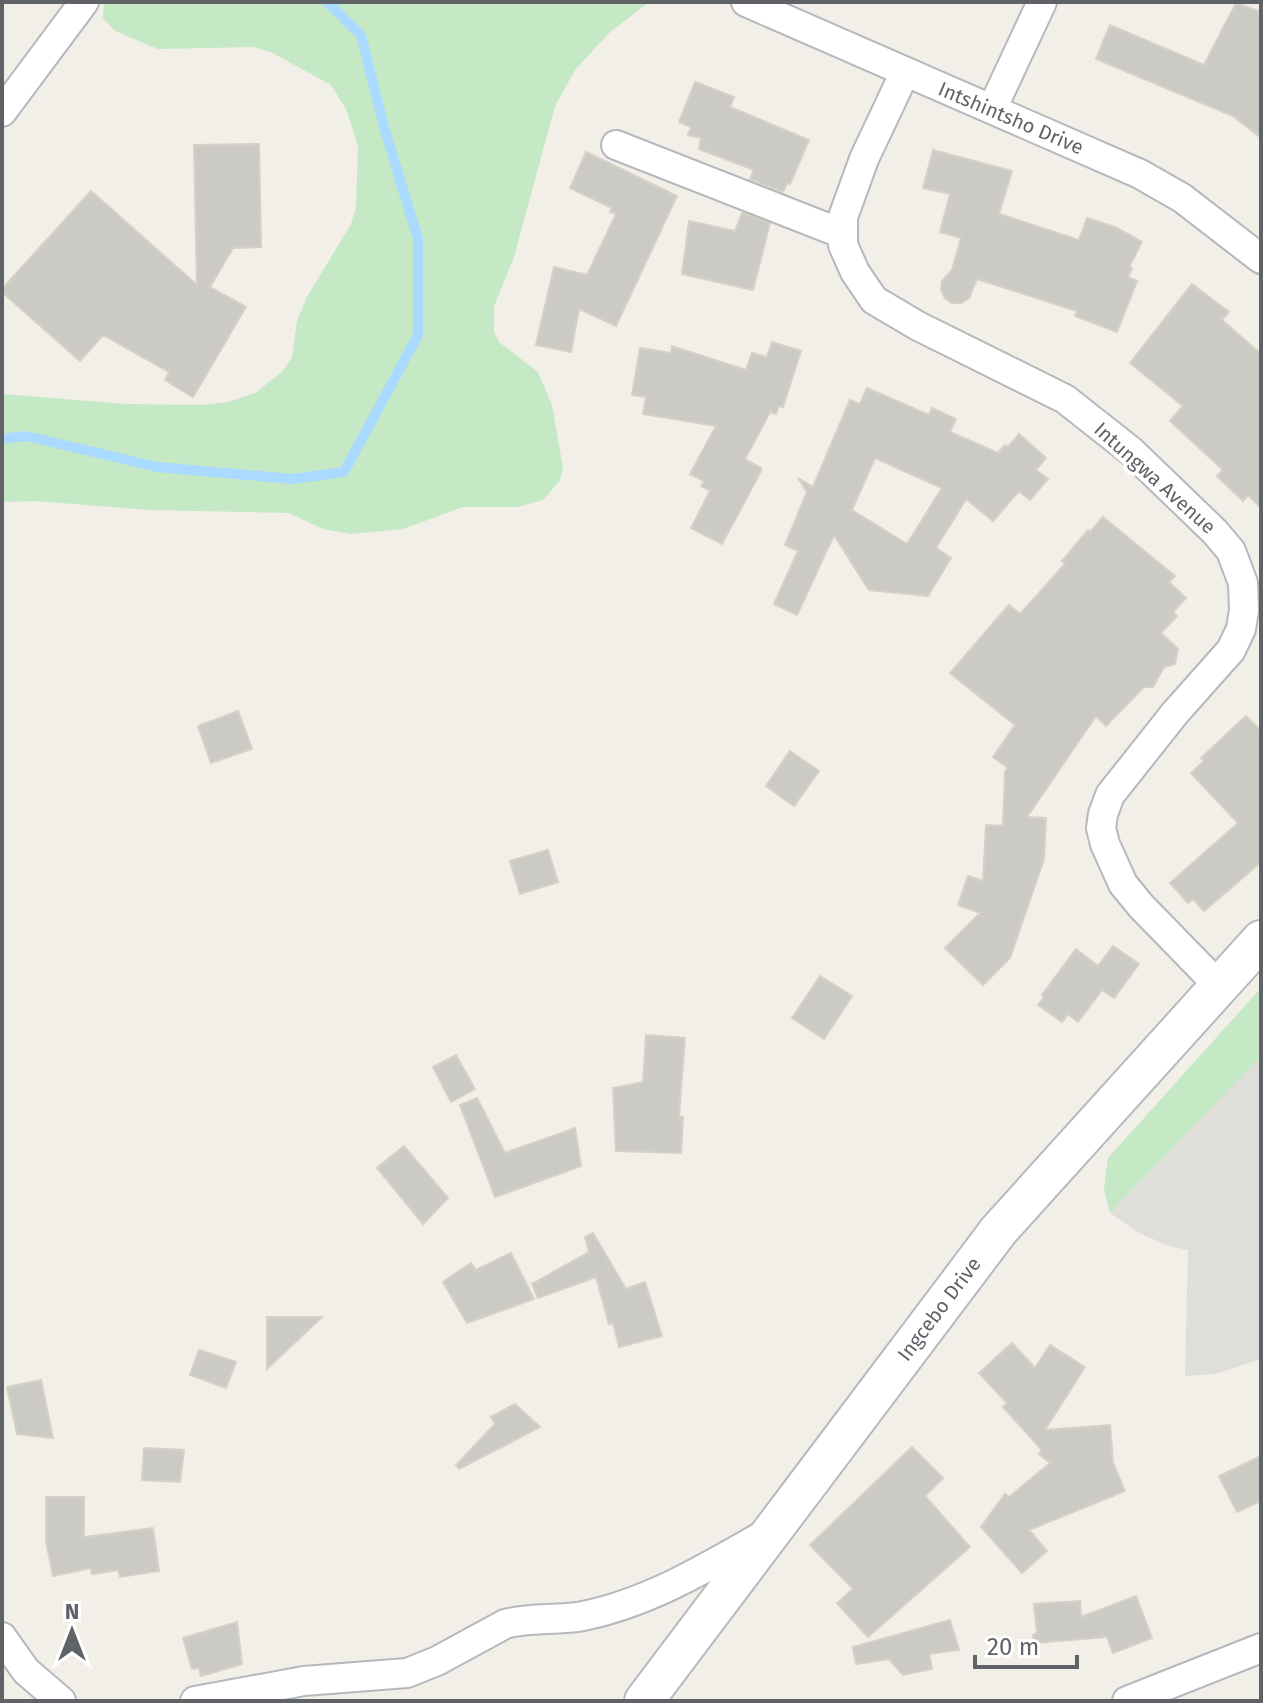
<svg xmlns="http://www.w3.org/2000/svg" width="1263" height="1703" viewBox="0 0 1263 1703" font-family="'Fira Sans',sans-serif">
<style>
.industrial{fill:#e0deda}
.green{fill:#c5e8c5}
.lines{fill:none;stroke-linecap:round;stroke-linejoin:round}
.stream{stroke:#aadaff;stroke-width:10}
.building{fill:#cccac5;stroke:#d6d1c6;stroke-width:2;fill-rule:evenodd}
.street-casing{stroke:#b5b8bc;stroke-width:32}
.secondary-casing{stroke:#b6babf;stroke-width:42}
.street{stroke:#fff;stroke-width:28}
.secondary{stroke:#fff;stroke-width:38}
.labels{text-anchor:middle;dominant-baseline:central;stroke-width:8;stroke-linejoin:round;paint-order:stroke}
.street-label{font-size:20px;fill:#5f6368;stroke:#fff}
</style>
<rect width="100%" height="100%" fill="#f1efe8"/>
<path class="industrial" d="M 1261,1056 L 1261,1359 L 1216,1374 L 1185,1376 L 1188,1250 L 1169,1246 L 1139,1233 L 1110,1213 Z"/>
<path class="green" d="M 104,2 L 649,2 L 609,33 L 575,70 L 555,106 L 514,257 L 494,306 L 494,332 L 499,342 L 538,372 L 552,405 L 563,468 L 560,480 L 543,500 L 518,507 L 463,507 L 403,529 L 351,534 L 323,529 L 289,513 L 149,510 L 36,501 L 2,502 L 2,394 L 127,404 L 202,405 L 229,402 L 255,393 L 283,371 L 292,357 L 297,321 L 307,297 L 351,224 L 356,207 L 358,146 L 346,109 L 331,85 L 271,52 L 253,47 L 158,49 L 115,31 L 103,18 Z
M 1261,988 L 1261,1056 L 1110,1213 L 1104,1190 L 1108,1158 Z"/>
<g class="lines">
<path class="stream" d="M 2,439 L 26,436 L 157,467 L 292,479 L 344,472 L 418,335 L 418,239 L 384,127 L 361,35 L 327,2"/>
</g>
<path class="building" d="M 1236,3 L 1261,12 L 1261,138 L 1233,116 L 1096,59 L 1110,25 L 1204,65 Z
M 695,82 L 734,97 L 730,107 L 809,140 L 790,184 L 787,183 L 783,192 L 750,179 L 754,170 L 699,149 L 701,138 L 688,135 L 691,127 L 679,122 Z
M 259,144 L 261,247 L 233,248 L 210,287 L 246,307 L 193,397 L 165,380 L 169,372 L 103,335 L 80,361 L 2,292 L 2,289 L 91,191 L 197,285 L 194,145 Z
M 933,150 L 1012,171 L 999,214 L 1079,240 L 1087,218 L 1115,227 L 1142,242 L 1129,267 L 1132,268 L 1128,277 L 1137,281 L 1117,332 L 1075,316 L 1077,311 L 977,279 L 969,298 L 961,303 L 952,303 L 945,298 L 941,290 L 942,281 L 952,270 L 961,238 L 940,232 L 950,194 L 923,188 Z
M 586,152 L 677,196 L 616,326 L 579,309 L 571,352 L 536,345 L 554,267 L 587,275 L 616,214 L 610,212 L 612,208 L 570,188 Z
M 742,213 L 770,223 L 753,290 L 682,274 L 689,221 L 735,231 Z
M 1192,284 L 1229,312 L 1222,320 L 1261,354 L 1261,508 L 1248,495 L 1243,501 L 1217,476 L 1223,470 L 1170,421 L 1183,406 L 1130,363 Z
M 772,342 L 801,351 L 783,407 L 779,406 L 776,414 L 770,412 L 745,459 L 761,468 L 761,471 L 722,544 L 691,528 L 710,491 L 701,486 L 704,481 L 690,474 L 716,426 L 643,414 L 646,397 L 632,395 L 640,348 L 671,353 L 672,346 L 746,370 L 752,353 L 767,357 Z
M 867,388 L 929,415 L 932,408 L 956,419 L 950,432 L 998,453 L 1005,445 L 1008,447 L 1019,434 L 1046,458 L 1036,470 L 1048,479 L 1030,500 L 1019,491 L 993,521 L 966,499 L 936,548 L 951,558 L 928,596 L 869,590 L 834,535 L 797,615 L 774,604 L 798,551 L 785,545 L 807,492 L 798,478 L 813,487 L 850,400 L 860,404 ZM 875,458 L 942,488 L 907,544 L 852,510 Z
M 1103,517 L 1175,576 L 1169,582 L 1186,598 L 1173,612 L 1177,616 L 1161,633 L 1178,649 L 1175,664 L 1164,667 L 1153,687 L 1144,687 L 1106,726 L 1096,716 L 1027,817 L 1046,818 L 1044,859 L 1010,958 L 983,985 L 945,948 L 980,913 L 958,905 L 968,876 L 983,881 L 986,825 L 1003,826 L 1005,771 L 1008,768 L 993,757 L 1015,725 L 950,673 L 1009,605 L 1020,614 L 1065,564 L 1062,561 L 1088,530 L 1090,532 Z
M 238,711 L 252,749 L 211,763 L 198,726 Z
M 1246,716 L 1261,731 L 1261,862 L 1204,911 L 1193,899 L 1188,903 L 1170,883 L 1238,823 L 1191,773 L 1204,761 L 1201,758 Z
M 790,751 L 819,771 L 794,806 L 766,786 Z
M 548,850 L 558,882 L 520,894 L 510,861 Z
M 1113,946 L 1139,964 L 1114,998 L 1102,990 L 1078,1022 L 1068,1014 L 1062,1022 L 1038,1005 L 1044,997 L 1042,995 L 1076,949 L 1098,966 Z
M 820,976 L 852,996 L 824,1039 L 792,1018 Z
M 646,1035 L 685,1038 L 679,1116 L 683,1117 L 681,1153 L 616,1151 L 613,1088 L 643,1082 Z
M 456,1055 L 475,1089 L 451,1102 L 433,1067 Z
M 477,1098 L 505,1153 L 575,1128 L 581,1166 L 495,1197 L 460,1105 Z
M 404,1146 L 448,1198 L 423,1224 L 377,1168 Z
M 593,1233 L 626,1289 L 645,1282 L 662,1336 L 619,1347 L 613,1323 L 609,1324 L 596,1277 L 538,1298 L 532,1284 L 589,1252 L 585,1237 Z
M 511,1253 L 534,1299 L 467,1323 L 443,1282 L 471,1263 L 476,1270 Z
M 267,1317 L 322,1317 L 267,1369 Z
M 1012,1343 L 1035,1368 L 1050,1345 L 1085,1367 L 1045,1430 L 1110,1425 L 1113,1463 L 1125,1491 L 1029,1530 L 1047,1551 L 1022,1573 L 981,1527 L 1005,1494 L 1009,1497 L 1050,1463 L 1039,1454 L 1042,1450 L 1003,1407 L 1007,1403 L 979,1373 Z
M 199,1350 L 236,1362 L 226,1388 L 190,1375 Z
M 41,1380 L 53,1438 L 17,1434 L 7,1387 Z
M 515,1404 L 540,1427 L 459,1469 L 456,1465 L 495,1424 L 491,1417 Z
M 912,1447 L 943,1478 L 925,1496 L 970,1547 L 868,1637 L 837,1603 L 853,1589 L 810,1545 Z
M 144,1448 L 184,1450 L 180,1482 L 142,1480 Z
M 1261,1456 L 1261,1501 L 1237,1512 L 1219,1476 Z
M 46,1497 L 84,1497 L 84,1537 L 153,1528 L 159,1571 L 120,1577 L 118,1570 L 92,1574 L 91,1568 L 53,1576 L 46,1541 Z
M 1136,1596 L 1152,1638 L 1113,1653 L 1107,1637 L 1035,1643 L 1033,1635 L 1037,1633 L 1034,1604 L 1080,1601 L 1081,1617 Z
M 950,1620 L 959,1650 L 929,1654 L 932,1669 L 903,1675 L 889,1659 L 856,1664 L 853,1647 Z
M 237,1622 L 242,1664 L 201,1676 L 199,1668 L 192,1669 L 183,1638 Z"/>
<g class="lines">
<defs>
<path id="street" d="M 746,2 L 1140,174 L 1182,198 L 1261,259
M 905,72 L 864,159 L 843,217 L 843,245 L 855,272 L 874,300 L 918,326 L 1065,399 L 1131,451 L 1215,532 L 1231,551 L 1243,583 L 1244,610 L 1241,629 L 1231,650 L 1175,713 L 1110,795 L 1103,814 L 1101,828 L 1105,844 L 1123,884 L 1141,906 L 1218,985
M 992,109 L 1042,2
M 2,112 L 84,2
M 616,145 L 843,234
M 2,1637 L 26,1671 L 61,1701
M 195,1701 L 304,1681 L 407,1673 L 437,1661 L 505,1624 C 530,1617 557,1621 583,1616 C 648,1603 706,1568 762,1536
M 1127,1701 L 1261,1648"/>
<path id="secondary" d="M 644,1701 L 999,1230 L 1261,940"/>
</defs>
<use href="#street" class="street-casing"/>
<use href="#secondary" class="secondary-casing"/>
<use href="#street" class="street"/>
<use href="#secondary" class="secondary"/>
</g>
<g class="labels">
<g class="street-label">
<text transform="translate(1011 118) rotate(23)">Intshintsho Drive</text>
<text transform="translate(1155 478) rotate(42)">Intungwa Avenue</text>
<text transform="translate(939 1309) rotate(-53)">Ingcebo Drive</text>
</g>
</g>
<rect width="1263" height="1703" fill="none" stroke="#5f6368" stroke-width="8"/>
<g transform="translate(72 1631)" stroke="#ffffff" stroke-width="6" paint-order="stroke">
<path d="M0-6L14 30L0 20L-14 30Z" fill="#5f6368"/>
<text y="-12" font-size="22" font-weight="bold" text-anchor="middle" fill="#5f6368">N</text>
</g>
<path d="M975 1655v12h102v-12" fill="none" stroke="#5f6368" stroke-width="4"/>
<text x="987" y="1655" font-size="24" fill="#5f6368" stroke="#ffffff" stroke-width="6" paint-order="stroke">20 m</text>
</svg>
